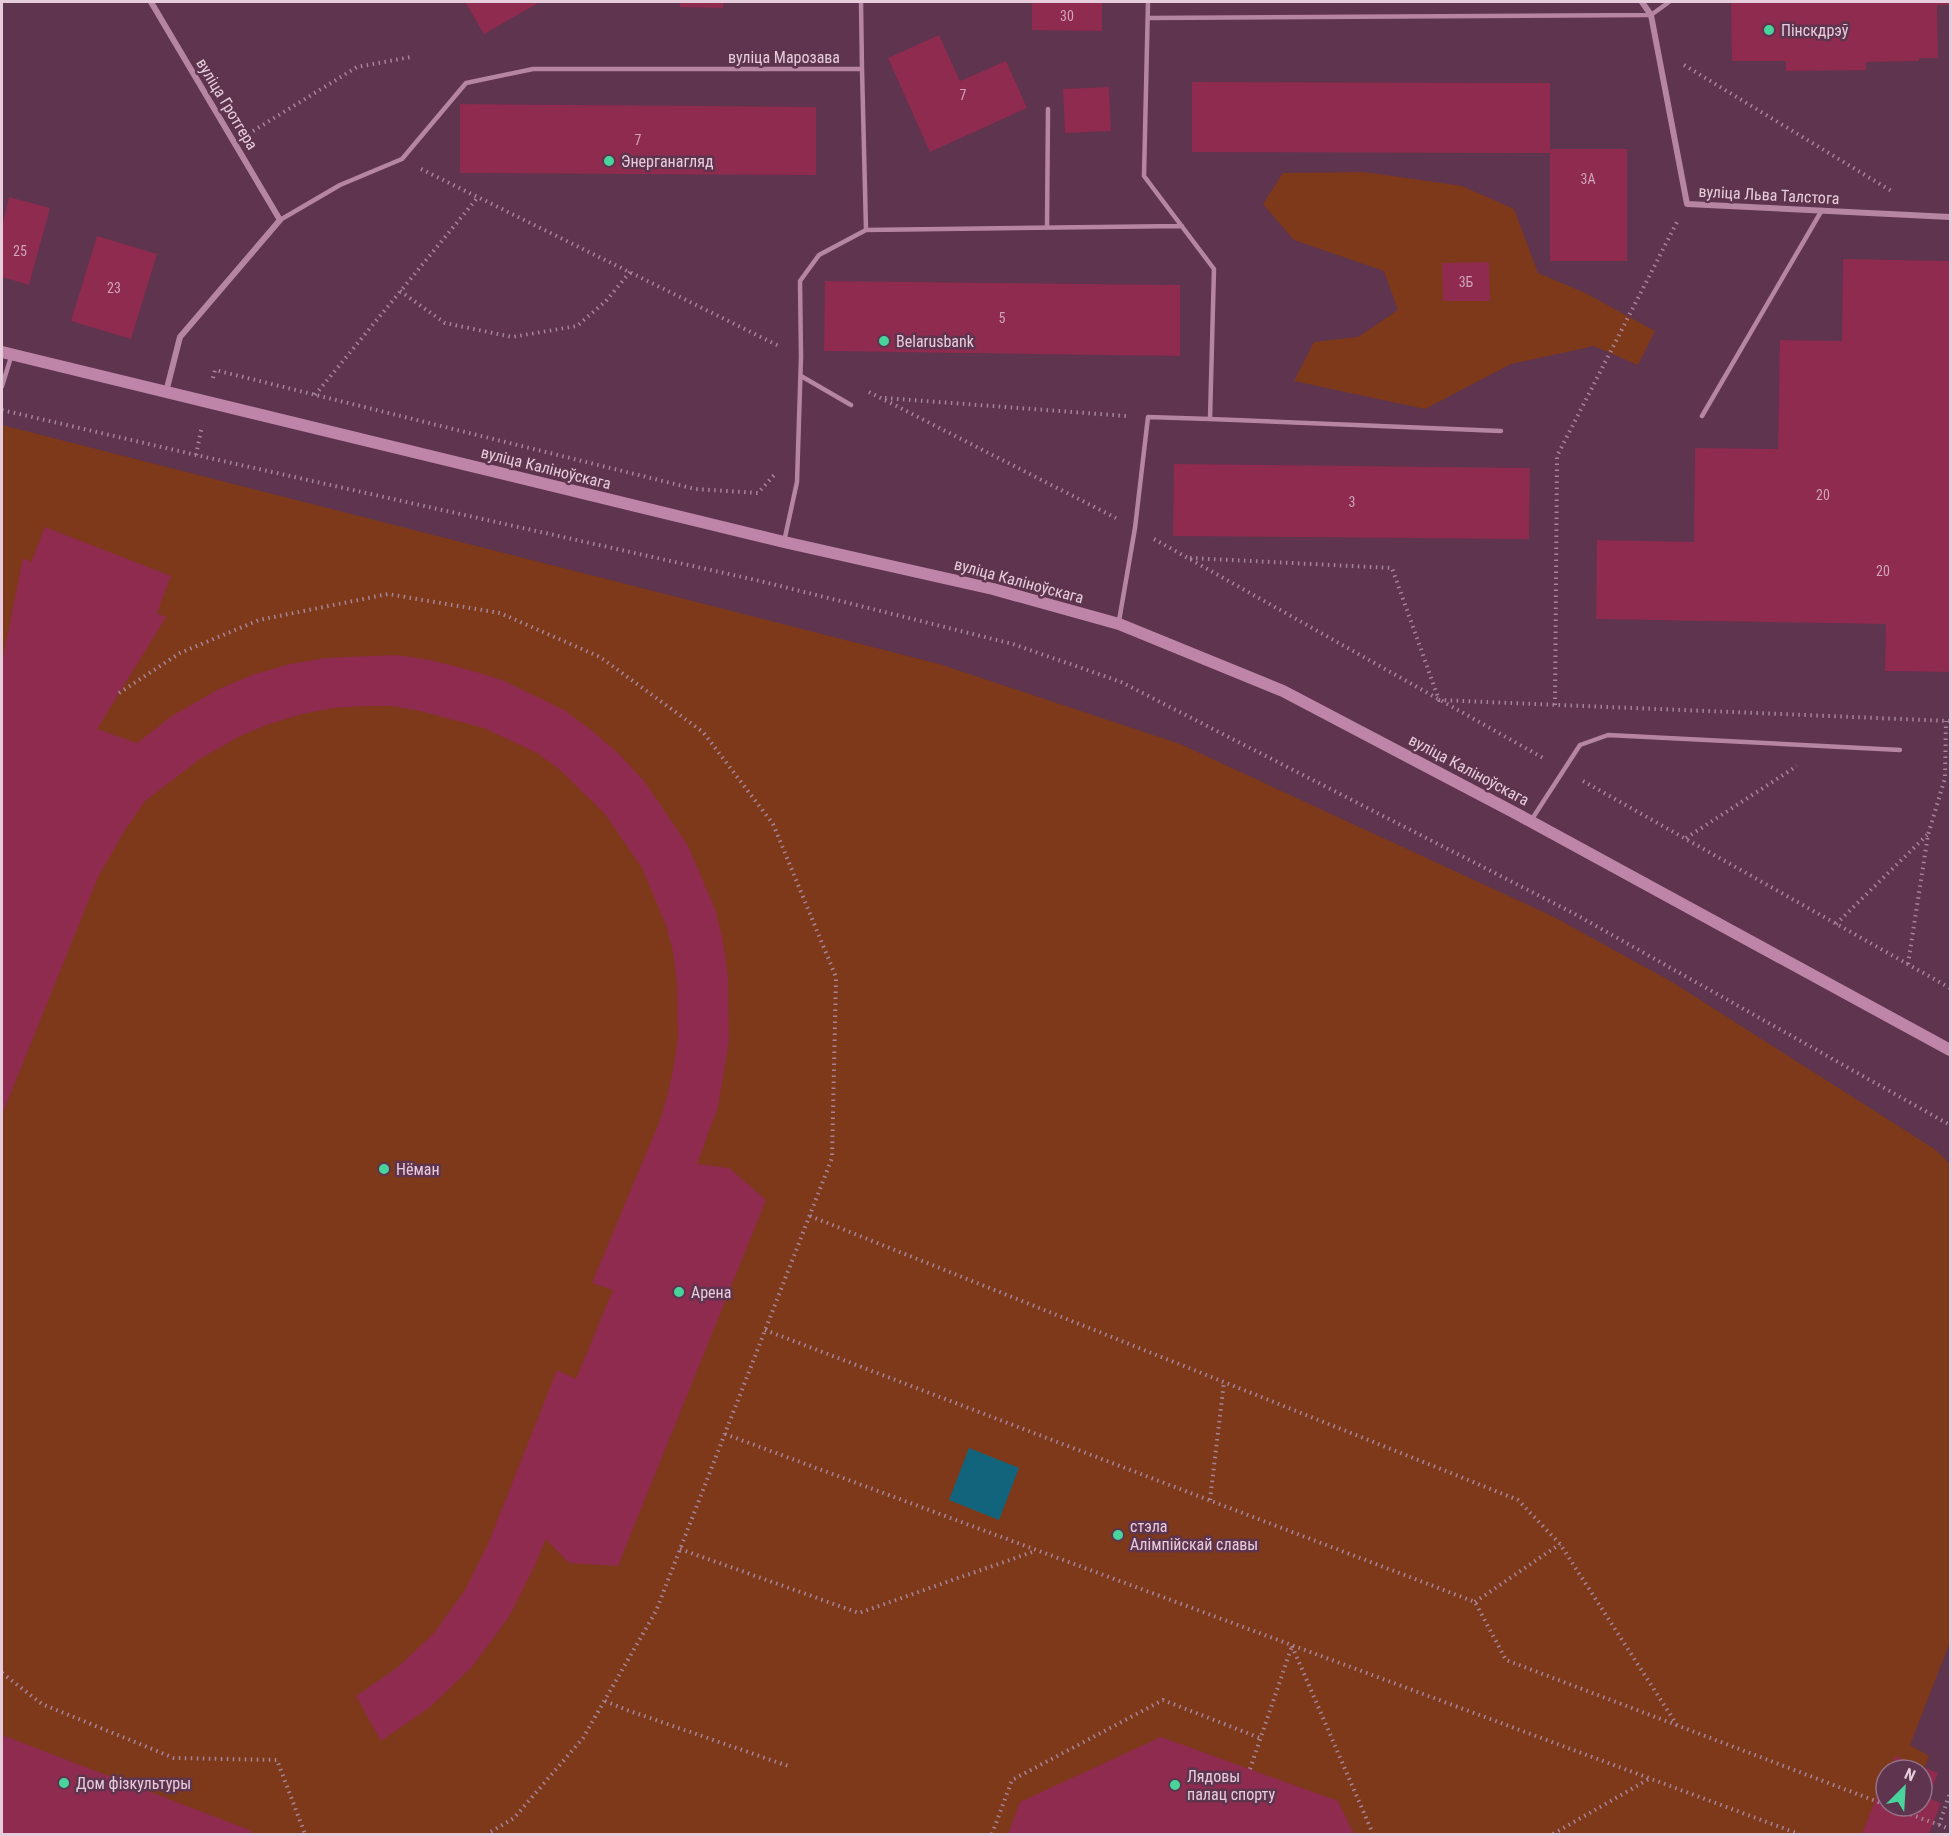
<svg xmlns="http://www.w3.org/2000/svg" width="1952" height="1836" viewBox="0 0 1952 1836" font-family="'Roboto Condensed',sans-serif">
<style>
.green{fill:#7e391b}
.water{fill:#12647c}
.building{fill:#8e2b4e}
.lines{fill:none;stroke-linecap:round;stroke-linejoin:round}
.path{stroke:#a78599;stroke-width:4;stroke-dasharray:1.5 4.5;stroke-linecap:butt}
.lane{stroke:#b685a2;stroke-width:4.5}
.street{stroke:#b685a2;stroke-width:6}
.secondary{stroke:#bf85a8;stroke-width:12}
.poi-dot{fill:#49d49c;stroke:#5e344e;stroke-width:2}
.labels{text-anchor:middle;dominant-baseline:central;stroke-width:5;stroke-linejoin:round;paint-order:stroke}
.number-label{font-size:14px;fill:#d1a4b8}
.poi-label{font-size:16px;fill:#e7cddc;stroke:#5e344e;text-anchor:start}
.street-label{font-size:16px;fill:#e7cddc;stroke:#5e344e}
</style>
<rect width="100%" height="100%" fill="#5e344e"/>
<path class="green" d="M 1364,172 L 1462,186 L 1514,209 L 1538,273 L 1585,293 L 1655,331 L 1638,365 L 1594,346 L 1511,364 L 1425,409 L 1294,381 L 1314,342 L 1358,337 L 1398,310 L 1384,271 L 1294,240 L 1263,204 L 1283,173 Z
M 2,425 L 939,664 L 1180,744 L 1554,917 L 1672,982 L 1936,1150 L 1950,1164 L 1950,1642 L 1910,1745 L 1929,1756 L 1922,1774 L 1922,1770 L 1886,1770 L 1886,1806 L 1909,1806 L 1897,1834 L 2,1834 Z"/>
<path class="water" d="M 969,1448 L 1019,1468 L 999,1520 L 949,1500 Z"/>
<path class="building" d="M 465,2 L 540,2 L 484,34 Z
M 680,2 L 723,2 L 723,8 L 680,7 Z
M 1032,2 L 1102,2 L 1102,31 L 1032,30 Z
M 1731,2 L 1950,2 L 1950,5 L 1937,5 L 1938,58 L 1919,58 L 1919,61 L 1866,62 L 1866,70 L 1786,71 L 1786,61 L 1732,61 Z
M 939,35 L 960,81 L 1006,61 L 1027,108 L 930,152 L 888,58 Z
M 1192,82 L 1550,83 L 1550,149 L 1627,149 L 1627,261 L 1550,261 L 1550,153 L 1192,152 Z
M 1109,87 L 1111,131 L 1065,133 L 1063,89 Z
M 460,104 L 816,107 L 816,175 L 460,173 Z
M 9,197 L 50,208 L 29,285 L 2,277 L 2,226 Z
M 97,236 L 157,254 L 131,339 L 71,321 Z
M 1843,259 L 1950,261 L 1950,672 L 1885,671 L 1886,624 L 1596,619 L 1597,540 L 1694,542 L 1695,448 L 1778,449 L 1780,340 L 1842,341 Z
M 1489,262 L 1490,301 L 1443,301 L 1442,263 Z
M 825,281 L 1180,285 L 1180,356 L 824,351 Z
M 1174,464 L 1530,468 L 1529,539 L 1173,536 Z
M 45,527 L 171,576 L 157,613 L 166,617 L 97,729 L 137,743 L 172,716 L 217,690 L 252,675 L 290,664 L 326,658 L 396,655 L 430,660 L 466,669 L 502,680 L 564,710 L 591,730 L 619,754 L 644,781 L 687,844 L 715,909 L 723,941 L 728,977 L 729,1041 L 718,1107 L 697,1164 L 729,1168 L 766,1200 L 618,1566 L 569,1563 L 546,1539 L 535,1565 L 509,1617 L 472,1667 L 430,1707 L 381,1741 L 356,1696 L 398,1667 L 434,1633 L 465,1590 L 488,1544 L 557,1370 L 576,1379 L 613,1290 L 592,1283 L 660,1120 L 668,1093 L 674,1065 L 678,1037 L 677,981 L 673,951 L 666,925 L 642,868 L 605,814 L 559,769 L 537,753 L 484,728 L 420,711 L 392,706 L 364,706 L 333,708 L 302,714 L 269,724 L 240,736 L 200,759 L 145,801 L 125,830 L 98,877 L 2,1115 L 2,662 L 23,558 L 31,562 Z
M 2,1735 L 252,1831 L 251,1834 L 2,1834 Z
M 1161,1737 L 1338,1801 L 1354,1834 L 1008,1834 L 1020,1802 Z
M 1895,1756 L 1938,1773 L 1928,1798 L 1941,1803 L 1929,1834 L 1862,1834 L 1883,1780 L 1886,1781 L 1886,1806 L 1922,1806 L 1922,1770 L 1890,1770 Z"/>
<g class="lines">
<path class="path" d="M 1684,65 L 1893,192
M 253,131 L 357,67 L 411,57
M 421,169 L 779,346
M 400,291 L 445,323 L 512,337 L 577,326 L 606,301 L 630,272
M 213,378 L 215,370 L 695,489 L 758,493 L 776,473
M 869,392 L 1116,518
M 315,395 L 478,197
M 885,398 L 1126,416
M 2,410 L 196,455 L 760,581 L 1013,644 L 1121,682 L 1573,913 L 1950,1125
M 196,455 L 202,426
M 1154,539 L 1545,759
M 1190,558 L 1392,568 L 1439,700 L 1950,721
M 119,693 L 180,653 L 259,620 L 388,594 L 500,613 L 600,657 L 703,732 L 773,824 L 836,977 L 832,1158 L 656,1611 L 583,1738 L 514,1818 L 487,1834
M 1555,705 L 1557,456 L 1677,222
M 1583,781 L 1950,988
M 1686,838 L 1797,766
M 1836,924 L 1927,835
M 1908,964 L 1928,835 L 1945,778 L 1946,721
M 810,1216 L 1518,1500 L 1560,1544 L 1677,1725
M 765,1330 L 1475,1602 L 1506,1660 L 1886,1805
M 725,1434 L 1799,1834
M 1210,1500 L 1224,1382
M 680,1549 L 859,1613 L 1035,1551
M 1475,1602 L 1560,1544
M 1292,1646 L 1373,1834
M 2,1673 L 42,1704 L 174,1758 L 277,1760 L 305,1834
M 605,1701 L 627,1710 L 791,1767
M 1250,1769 L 1292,1646
M 1888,1806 L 1950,1829
M 1939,1825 L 1950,1793
M 992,1834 L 1012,1780 L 1163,1700 L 1260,1738
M 1553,1834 L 1649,1779"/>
<path class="lane" d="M 861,2 L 862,69
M 1148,18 L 1651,15 L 1669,2
M 280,220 L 340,185 L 402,159 L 466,83 L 533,69 L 862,69 L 866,230 L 1182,226
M 1047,228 L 1048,109
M 801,376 L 851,405
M 2,386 L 11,357
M 1702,416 L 1822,210
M 1210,419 L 1501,431
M 784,542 L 797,482 L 801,357 L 800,281 L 819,255 L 866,230
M 1119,621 L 1135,528 L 1148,417 L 1210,419 L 1214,269 L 1144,176 L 1148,2
M 1532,819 L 1580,745 L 1608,735 L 1900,750"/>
<path class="street" d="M 151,2 L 280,220 L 180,337 L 166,392
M 1642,2 L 1651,15 L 1687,204 L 1950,217"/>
<path class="secondary" d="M 2,352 L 784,542 L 993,589 L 1119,624 L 1283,691 L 1519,815 L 1950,1050"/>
</g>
<g class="poi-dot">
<circle cx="1769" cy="30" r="6"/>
<circle cx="609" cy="161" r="6"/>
<circle cx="884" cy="341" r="6"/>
<circle cx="384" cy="1169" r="6"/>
<circle cx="679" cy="1292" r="6"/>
<circle cx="1118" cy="1535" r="6"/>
<circle cx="64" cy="1783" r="6"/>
<circle cx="1175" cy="1785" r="6"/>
</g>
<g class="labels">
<g class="number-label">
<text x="1067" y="16">30</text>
<text x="963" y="95">7</text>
<text x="638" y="140">7</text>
<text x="1588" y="179">3А</text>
<text x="20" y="251">25</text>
<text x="1466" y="282">3Б</text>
<text x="114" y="288">23</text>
<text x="1002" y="318">5</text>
<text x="1823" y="495">20</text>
<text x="1352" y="502">3</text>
<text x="1883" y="571">20</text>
</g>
<g class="poi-label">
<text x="1781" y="30">Пінскдрэў</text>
<text x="621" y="161">Энерганагляд</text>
<text x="896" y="341">Belarusbank</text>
<text x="396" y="1169">Нёман</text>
<text x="691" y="1292">Арена</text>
<text x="1130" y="1526">стэла<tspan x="1130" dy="18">Алімпійскай славы</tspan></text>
<text x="1187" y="1776">Лядовы<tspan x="1187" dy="18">палац спорту</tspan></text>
<text x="76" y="1783">Дом фізкультуры</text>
</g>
<g class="street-label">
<text x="784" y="57">вуліца Марозава</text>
<text transform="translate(227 104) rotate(59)">вуліца Гротгера</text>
<text transform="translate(1769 195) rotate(3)">вуліца Льва Талстога</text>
<text transform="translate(546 468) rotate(14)">вуліца Каліноўскага</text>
<text transform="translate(1019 581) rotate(15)">вуліца Каліноўскага</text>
<text transform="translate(1469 770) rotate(28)">вуліца Каліноўскага</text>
</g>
</g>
<rect width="1952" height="1836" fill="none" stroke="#e7cddc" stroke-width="6"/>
<g transform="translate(1904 1788) rotate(24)"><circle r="28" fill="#5e344e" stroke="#957187" stroke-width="1.5"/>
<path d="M0-4.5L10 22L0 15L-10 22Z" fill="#49d49c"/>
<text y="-9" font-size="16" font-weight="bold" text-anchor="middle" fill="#e7cddc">N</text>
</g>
</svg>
